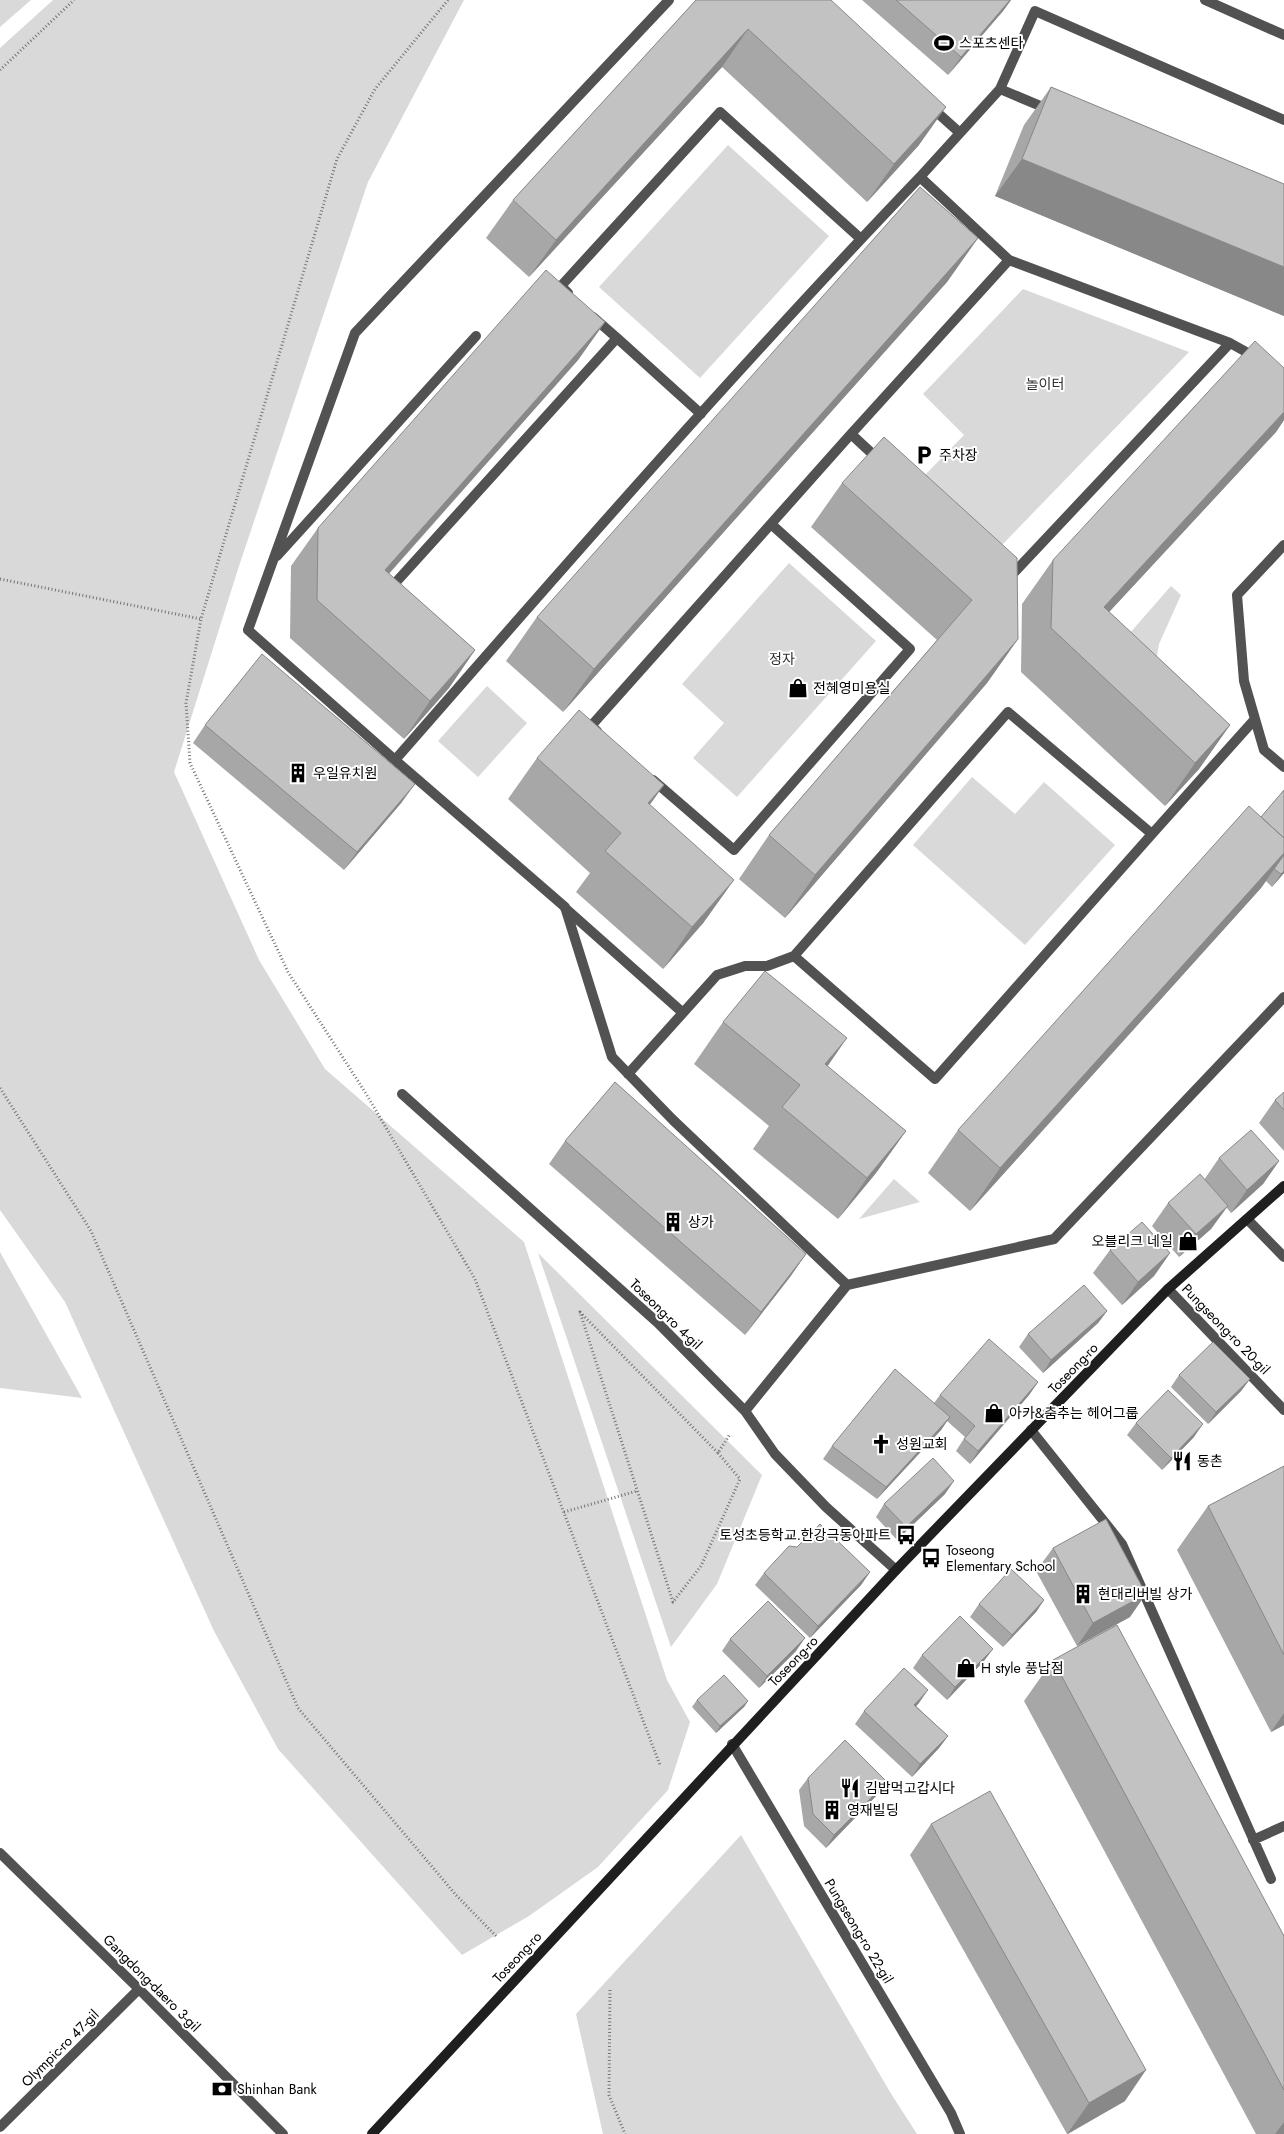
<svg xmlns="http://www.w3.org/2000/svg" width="1284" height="2134" viewBox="0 0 1284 2134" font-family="Jost,'Noto Sans KR',sans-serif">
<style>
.green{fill:#d9d9d9}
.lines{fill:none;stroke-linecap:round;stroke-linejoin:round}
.path{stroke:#747474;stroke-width:3;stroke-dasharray:1 2.5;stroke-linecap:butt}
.lane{stroke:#525252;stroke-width:10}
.street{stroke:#525252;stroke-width:10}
.secondary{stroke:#1f1f1f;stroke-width:10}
.wall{fill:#a7a7a7}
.shaded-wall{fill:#888}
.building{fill:#c2c2c2;stroke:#888}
.labels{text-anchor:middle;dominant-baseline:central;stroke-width:4;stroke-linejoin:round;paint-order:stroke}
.poi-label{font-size:14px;fill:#000;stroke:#fff;text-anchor:start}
.park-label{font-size:14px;fill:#303030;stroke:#fff}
.street-label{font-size:14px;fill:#000;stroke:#fff}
</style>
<rect width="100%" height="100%" fill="#fff"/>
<path class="green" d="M 0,0 L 31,0 L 0,27 Z
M 53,0 L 464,0 L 368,182 L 239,566 L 174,772 L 259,960 L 325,1069 L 524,1242 L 667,1680 L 690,1722 L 668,1790 L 598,1867 L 529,1916 L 462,1955 L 278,1749 L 214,1631 L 65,1302 L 0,1210 L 0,48 Z
M 728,145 L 829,236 L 700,378 L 599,287 Z
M 1023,289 L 1189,352 L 999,548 L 925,475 L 964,435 L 923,394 Z
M 789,563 L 876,641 L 737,797 L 693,758 L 724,723 L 682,684 Z
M 1171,586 L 1181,595 L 1159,644 L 1154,675 L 1115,650 Z
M 487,686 L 527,723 L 478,777 L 438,741 Z
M 972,777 L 1015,814 L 1044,782 L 1115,845 L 1025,945 L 913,845 Z
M 894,1179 L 920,1202 L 859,1219 Z
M 0,1252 L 82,1398 L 0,1388 Z
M 538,1253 L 762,1475 L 717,1584 L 671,1647 Z
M 741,1835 L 890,2092 L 917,2134 L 603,2134 L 576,2014 Z"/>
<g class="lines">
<path class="path" d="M 448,0 L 375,89 L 337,159 L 201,619 L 186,703 L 190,763 L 288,972 L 365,1092 L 475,1279 L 660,1765
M 0,70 L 74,0
M 0,579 L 201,619
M 0,1088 L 91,1231 L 298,1708 L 456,1895 L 496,1936
M 718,1453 L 740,1479 L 701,1566 L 673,1602 L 580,1312 L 718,1453 L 730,1434
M 564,1512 L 637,1491
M 610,1990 L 609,2095 L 625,2134"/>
<path class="lane" d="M 1205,0 L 1284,35
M 931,107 L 960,133
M 1050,110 L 1000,89 L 1035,11 L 1284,120
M 920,177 L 1000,89
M 568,293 L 561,286 L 720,112 L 861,239
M 617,338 L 701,414
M 879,460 L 851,434 L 1009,260 L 1230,343 L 1257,358
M 1284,545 L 1237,595 L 1244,681 L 1264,750 L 1284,767
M 277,556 L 476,336
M 1008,579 L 1230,343
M 388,591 L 617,338 L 593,317
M 1008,712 L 1152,834 L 935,1079 L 794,956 Z
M 597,731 L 591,726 L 851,434
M 395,760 L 248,630 L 355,333 L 669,0
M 653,780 L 734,850 L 910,649 L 771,524
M 1152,834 L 1255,719
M 565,908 L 682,1012
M 628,1074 L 717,975 L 745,966 L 767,966 L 794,956
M 402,1094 L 658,1323 L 745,1411 L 775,1454 L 826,1507 L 896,1570
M 1248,1220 L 1284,1257
M 847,1285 L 1054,1239 L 1284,997
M 745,1411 L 847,1285 L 673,1120 L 612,1057 L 565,907 L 395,760 C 567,563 739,366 920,177 L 1009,260
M 1031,1430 L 1122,1544 L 1271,1879
M 1253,1840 L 1284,1826"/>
<path class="street" d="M 1168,1289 L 1284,1410
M 732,1744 L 951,2113 L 960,2134
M 0,1853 L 139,1989 L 283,2134
M 0,2127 L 139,1989"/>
<path class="secondary" d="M 372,2134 L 896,1570 L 1168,1289 L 1284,1186"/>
</g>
<path class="wall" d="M 696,0 L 831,0 L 919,145 L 867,202 L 722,67 L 529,277 L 486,238 L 513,200 Z
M 862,0 L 1011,0 L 1003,11 L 948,75 Z
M 1051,87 L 1284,184 L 1284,316 L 995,196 L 1024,125 Z
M 978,238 L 947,282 L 563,712 L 506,661 L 537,617 Z
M 605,322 L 578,360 L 389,574 L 475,650 L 449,688 L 404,739 L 290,638 L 291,566 L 318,528 Z
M 1284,412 L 1284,420 L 1276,432 L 1109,612 L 1230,725 L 1199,769 L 1165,806 L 1021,672 L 1022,604 L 1053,560 Z
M 842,483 L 1018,639 L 987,683 L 785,918 L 739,879 L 769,835 L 937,640 L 811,527 Z
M 205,725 L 402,802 L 344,870 L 193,743 Z
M 537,758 L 650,805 L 704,922 L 663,969 L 576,892 L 590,873 L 508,799 Z
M 1284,790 L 1284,873 L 1272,887 L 1266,881 L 1261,888 L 970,1211 L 928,1173 L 958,1130 L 1261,817 Z
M 723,1022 L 827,1066 L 906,1131 L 876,1173 L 838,1219 L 753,1149 L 769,1126 L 694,1064 Z
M 1284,1092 L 1284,1151 L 1259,1123 L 1275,1100 Z
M 565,1141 L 806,1254 L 790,1277 L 745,1335 L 549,1164 Z
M 1219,1158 L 1279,1161 L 1263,1184 L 1231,1213 L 1226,1207 L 1211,1229 L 1179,1257 L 1152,1226 L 1168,1203 L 1204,1180 Z
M 1110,1250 L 1170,1253 L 1154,1276 L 1122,1305 L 1093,1273 Z
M 1107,1311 L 1098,1323 L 1043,1373 L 1019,1347 L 1028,1334 Z
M 1179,1375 L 1250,1379 L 1241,1391 L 1208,1424 L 1171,1387 Z
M 1038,1382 L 1029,1395 L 970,1464 L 956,1451 L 965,1437 L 947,1421 L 941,1430 L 877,1499 L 823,1459 L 832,1446 L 934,1403 L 940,1395 Z
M 1136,1423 L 1194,1437 L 1162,1470 L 1127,1435 Z
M 1284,1466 L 1284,1725 L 1271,1732 L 1177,1550 L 1208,1506 Z
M 945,1494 L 897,1540 L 876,1517 L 884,1504 Z
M 797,1547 L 870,1572 L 861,1585 L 810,1638 L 755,1585 L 764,1573 Z
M 1053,1548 L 1130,1617 L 1077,1646 L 1036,1571 Z
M 1044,1600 L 1036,1612 L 1003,1647 L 970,1617 L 979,1604 Z
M 730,1639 L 796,1651 L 759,1688 L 722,1651 Z
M 922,1655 L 984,1661 L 947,1700 L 913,1668 Z
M 1053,1660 L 1284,1936 L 1284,2134 L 1256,2134 L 1024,1701 Z
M 697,1700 L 748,1701 L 744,1707 L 716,1733 L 692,1707 Z
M 919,1703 L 916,1706 L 948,1736 L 939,1748 L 912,1777 L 855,1724 L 864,1711 Z
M 808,1778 L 878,1794 L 826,1848 L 804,1826 L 799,1790 Z
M 931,1824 L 1125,2101 L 1068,2134 L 1067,2134 L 910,1855 Z"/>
<path class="shaded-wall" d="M 1010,0 L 1011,0 L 1003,11 L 948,75 L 961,57 Z
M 748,29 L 722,67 L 529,277 L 556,240 Z
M 946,107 L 919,145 L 867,202 L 894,164 Z
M 1022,159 L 1284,267 L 1284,316 L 995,196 Z
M 978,238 L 947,282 L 563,712 L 594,669 Z
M 605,322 L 578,360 L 358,608 L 385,570 Z
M 1284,412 L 1284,420 L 1276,432 L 1073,651 L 1104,607 Z
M 1018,639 L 987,683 L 785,918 L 815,875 Z
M 475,650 L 449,688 L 404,739 L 430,701 Z
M 1230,725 L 1199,769 L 1165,806 L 1195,763 Z
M 415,784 L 402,802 L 344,870 L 357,852 Z
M 664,785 L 634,827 L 648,803 Z
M 1284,853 L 1284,855 L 1261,888 L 970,1211 L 1000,1168 Z
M 1284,871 L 1284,873 L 1272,887 L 1281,874 Z
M 734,880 L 704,922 L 663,969 L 692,927 Z
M 847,1038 L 818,1080 L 825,1064 Z
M 906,1131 L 876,1173 L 838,1219 L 867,1178 Z
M 1279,1161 L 1263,1184 L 1231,1213 L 1247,1190 Z
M 1228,1206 L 1211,1229 L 1179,1257 L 1196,1234 Z
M 1170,1253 L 1154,1276 L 1122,1305 L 1138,1282 Z
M 806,1254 L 790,1277 L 745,1335 L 761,1312 Z
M 1107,1311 L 1098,1323 L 1043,1373 L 1051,1360 Z
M 1250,1379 L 1241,1391 L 1208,1424 L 1216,1412 Z
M 1038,1382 L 1029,1395 L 970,1464 L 978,1451 Z
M 950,1417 L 941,1430 L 877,1499 L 886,1487 Z
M 1203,1424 L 1194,1437 L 1162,1470 L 1171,1458 Z
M 954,1481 L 945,1494 L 897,1540 L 906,1527 Z
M 870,1572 L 861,1585 L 810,1638 L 818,1626 Z
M 1146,1594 L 1130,1617 L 1077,1646 L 1093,1623 Z
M 1044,1600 L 1036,1612 L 1003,1647 L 1012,1635 Z
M 805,1638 L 796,1651 L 759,1688 L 767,1676 Z
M 993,1649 L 984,1661 L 947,1700 L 955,1687 Z
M 928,1690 L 919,1703 L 906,1717 L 914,1705 Z
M 748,1701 L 744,1707 L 716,1733 L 720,1726 Z
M 1284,1713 L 1284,1725 L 1271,1732 Z
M 948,1736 L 939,1748 L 912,1777 L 920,1764 Z
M 887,1782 L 878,1794 L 826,1848 L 834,1835 Z
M 1146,2070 L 1125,2101 L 1067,2134 L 1089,2103 Z
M 1284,2122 L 1284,2134 L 1275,2134 Z"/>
<path class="building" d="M 696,0 L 831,0 L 946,107 L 894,164 L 748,29 L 556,240 L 513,200 Z
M 896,0 L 1010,0 L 961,57 Z
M 1051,87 L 1284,184 L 1284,267 L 1022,159 Z
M 920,187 L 978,238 L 594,669 L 537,617 Z
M 546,270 L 605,322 L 385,570 L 475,650 L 430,701 L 317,600 L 318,528 Z
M 1255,341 L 1284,368 L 1284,412 L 1104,607 L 1230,725 L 1195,763 L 1051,628 L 1053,560 Z
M 884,437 L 1017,558 L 1018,639 L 815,875 L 769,835 L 972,600 L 842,483 Z
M 262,654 L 415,784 L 357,852 L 205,725 Z
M 579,710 L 664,785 L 648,803 L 734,880 L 692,927 L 605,851 L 621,833 L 537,758 Z
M 1284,790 L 1284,838 L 1261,817 Z
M 1249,806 L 1284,838 L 1284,853 L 1000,1168 L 958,1130 Z
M 1284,855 L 1284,871 L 1281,874 L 1274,869 Z
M 765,971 L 847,1038 L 825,1064 L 906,1131 L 867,1178 L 782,1107 L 800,1085 L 723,1022 Z
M 615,1082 L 806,1254 L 761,1312 L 565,1141 Z
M 1284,1092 L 1284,1110 L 1275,1100 Z
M 1251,1130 L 1279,1161 L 1247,1190 L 1219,1158 Z
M 1200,1174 L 1228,1206 L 1196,1234 L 1168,1203 Z
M 1142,1222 L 1170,1253 L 1138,1282 L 1110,1250 Z
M 1084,1285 L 1107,1311 L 1051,1360 L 1028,1334 Z
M 989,1339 L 1038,1382 L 978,1451 L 964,1439 L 975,1426 L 940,1395 Z
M 1213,1342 L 1250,1379 L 1216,1412 L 1179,1375 Z
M 895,1369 L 950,1417 L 886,1487 L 832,1446 Z
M 1168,1390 L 1203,1424 L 1171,1458 L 1136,1423 Z
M 933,1458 L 954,1481 L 906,1527 L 884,1504 Z
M 1284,1466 L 1284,1655 L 1208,1506 Z
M 1106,1519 L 1146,1594 L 1093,1623 L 1053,1548 Z
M 820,1524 L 870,1572 L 818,1626 L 764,1573 L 789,1546 L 797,1547 Z
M 1011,1569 L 1044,1600 L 1012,1635 L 979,1604 Z
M 768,1601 L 805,1638 L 767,1676 L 730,1639 Z
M 960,1616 L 993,1649 L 955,1687 L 922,1655 Z
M 1117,1625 L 1284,1936 L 1284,2090 L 1053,1660 Z
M 904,1668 L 928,1690 L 914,1705 L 948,1736 L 920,1764 L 864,1711 Z
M 724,1675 L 748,1701 L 720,1726 L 697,1700 Z
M 845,1740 L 887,1782 L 834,1835 L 813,1814 L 808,1778 Z
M 990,1791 L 1146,2070 L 1089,2103 L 931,1824 Z"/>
<defs>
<symbol id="stadium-bare" viewBox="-9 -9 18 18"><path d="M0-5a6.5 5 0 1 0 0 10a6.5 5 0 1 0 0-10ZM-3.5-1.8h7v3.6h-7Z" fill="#000" stroke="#fff" stroke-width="2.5" paint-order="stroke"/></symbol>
<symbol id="parking-bare" viewBox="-9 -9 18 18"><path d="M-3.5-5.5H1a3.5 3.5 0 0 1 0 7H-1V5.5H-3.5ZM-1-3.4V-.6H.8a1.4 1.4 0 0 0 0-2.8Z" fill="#000" stroke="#fff" stroke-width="2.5" paint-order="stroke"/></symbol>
<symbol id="shop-bare" viewBox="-9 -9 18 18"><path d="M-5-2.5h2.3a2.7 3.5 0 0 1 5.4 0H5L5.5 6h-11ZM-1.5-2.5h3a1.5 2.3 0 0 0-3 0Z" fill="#000" stroke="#fff" stroke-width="2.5" paint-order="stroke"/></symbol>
<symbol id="building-bare" viewBox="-9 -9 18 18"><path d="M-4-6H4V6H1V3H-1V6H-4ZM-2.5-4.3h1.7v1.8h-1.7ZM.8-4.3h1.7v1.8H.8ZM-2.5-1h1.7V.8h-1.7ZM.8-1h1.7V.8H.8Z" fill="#000" stroke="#fff" stroke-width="2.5" paint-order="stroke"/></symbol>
<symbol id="church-bare" viewBox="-9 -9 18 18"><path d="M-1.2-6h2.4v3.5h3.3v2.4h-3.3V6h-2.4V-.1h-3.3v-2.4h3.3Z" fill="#000" stroke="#fff" stroke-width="2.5" paint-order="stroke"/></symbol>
<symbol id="restaurant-bare" viewBox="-9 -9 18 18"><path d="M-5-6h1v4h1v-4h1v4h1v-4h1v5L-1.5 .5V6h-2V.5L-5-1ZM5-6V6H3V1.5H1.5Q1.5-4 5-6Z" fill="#000" stroke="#fff" stroke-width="2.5" paint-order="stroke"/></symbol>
<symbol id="bus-bare" viewBox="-9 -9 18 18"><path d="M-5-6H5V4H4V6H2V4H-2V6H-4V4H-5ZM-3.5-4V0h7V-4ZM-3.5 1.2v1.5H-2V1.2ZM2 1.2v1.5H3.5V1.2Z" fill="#000" stroke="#fff" stroke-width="2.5" paint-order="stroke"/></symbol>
<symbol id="bank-bare" viewBox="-9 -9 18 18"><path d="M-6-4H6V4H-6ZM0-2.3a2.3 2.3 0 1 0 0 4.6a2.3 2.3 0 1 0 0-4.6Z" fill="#000" stroke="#fff" stroke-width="2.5" paint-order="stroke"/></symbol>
</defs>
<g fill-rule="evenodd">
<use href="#stadium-bare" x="930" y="29" width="28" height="28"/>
<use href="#parking-bare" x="910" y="441" width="28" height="28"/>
<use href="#shop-bare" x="784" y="674" width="28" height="28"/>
<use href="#building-bare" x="284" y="759" width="28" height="28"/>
<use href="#building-bare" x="659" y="1208" width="28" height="28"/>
<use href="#shop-bare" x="1174" y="1227" width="28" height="28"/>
<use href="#shop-bare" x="980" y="1399" width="28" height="28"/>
<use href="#church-bare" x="867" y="1430" width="28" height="28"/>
<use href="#restaurant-bare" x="1168" y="1447" width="28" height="28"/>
<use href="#bus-bare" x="892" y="1521" width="28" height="28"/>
<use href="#bus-bare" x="917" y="1544" width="28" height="28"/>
<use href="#building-bare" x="1069" y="1580" width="28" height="28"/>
<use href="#shop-bare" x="952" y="1654" width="28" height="28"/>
<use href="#restaurant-bare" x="836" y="1774" width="28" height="28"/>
<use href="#building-bare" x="818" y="1796" width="28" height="28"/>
<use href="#bank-bare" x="208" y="2075" width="28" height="28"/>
</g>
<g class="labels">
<g class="poi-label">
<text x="959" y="43">스포츠센타</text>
<text x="939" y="455">주차장</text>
<text x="813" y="688">전혜영미용실</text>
<text x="313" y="773">우일유치원</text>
<text x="688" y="1222">상가</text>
<text x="1173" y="1241" text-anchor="end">오블리크 네일</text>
<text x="1009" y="1413">아카&amp;춤추는 헤어그룹</text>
<text x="896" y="1444">성원교회</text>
<text x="1197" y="1461">동촌</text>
<text x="891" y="1535" text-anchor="end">토성초등학교.한강극동아파트</text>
<text x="946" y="1550">Toseong<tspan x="946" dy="16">Elementary School</tspan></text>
<text x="1098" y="1594">현대리버빌 상가</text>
<text x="981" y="1668">H style 풍납점</text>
<text x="865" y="1788">김밥먹고갑시다</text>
<text x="847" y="1810">영재빌딩</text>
<text x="237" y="2089">Shinhan Bank</text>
</g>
<g class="park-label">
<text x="1045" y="384">놀이터</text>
<text x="782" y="659">정자</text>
</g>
<g class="street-label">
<text transform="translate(666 1314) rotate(44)">Toseong-ro 4-gil</text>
<text transform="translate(1226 1329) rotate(46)">Pungseong-ro 20-gil</text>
<text transform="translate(1073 1368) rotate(-46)">Toseong-ro</text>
<text transform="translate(793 1661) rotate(-46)">Toseong-ro</text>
<text transform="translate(859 1931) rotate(59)">Pungseong-ro 22-gil</text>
<text transform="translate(517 1957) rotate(-47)">Toseong-ro</text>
<text transform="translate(152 1983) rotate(45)">Gangdong-daero 3-gil</text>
<text transform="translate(60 2048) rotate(-45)">Olympic-ro 47-gil</text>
</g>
</g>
</svg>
